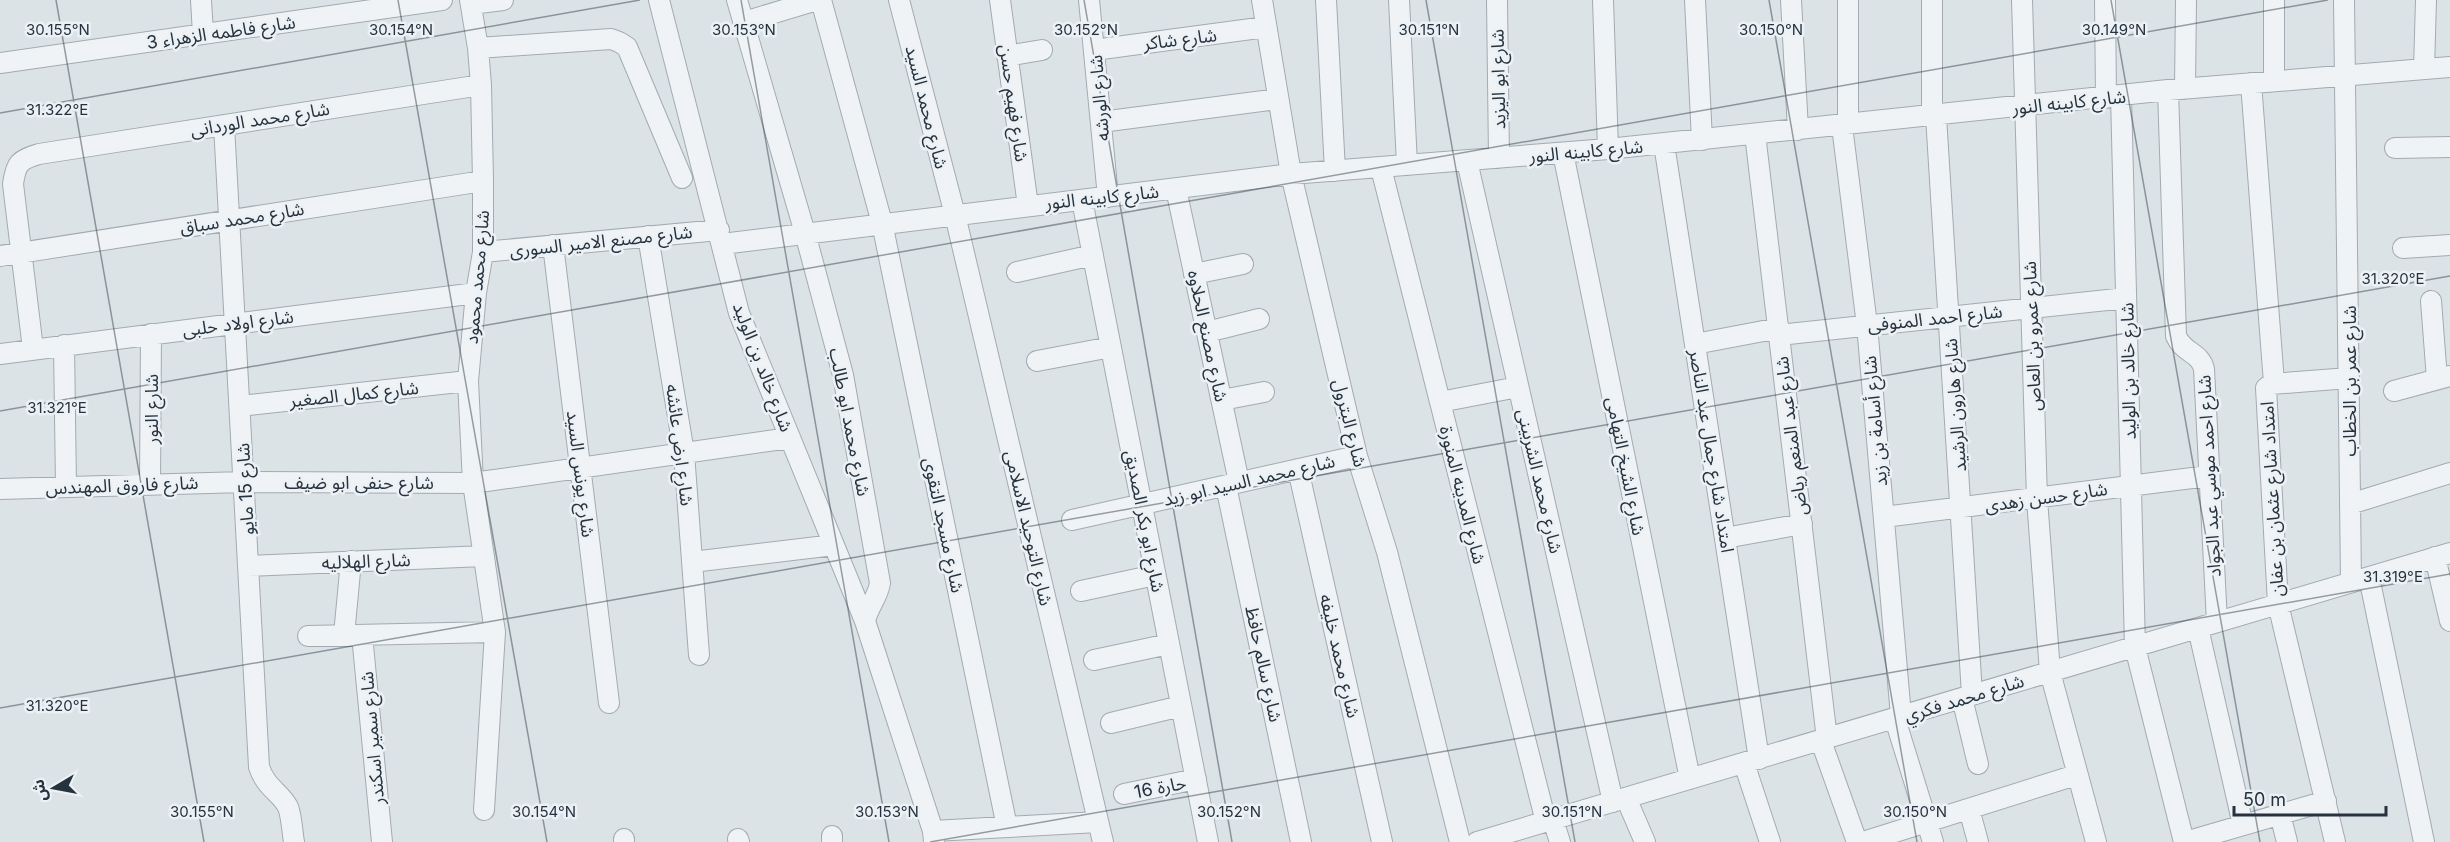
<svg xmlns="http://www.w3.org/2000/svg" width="2450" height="842" viewBox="0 0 2450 842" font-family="Inter,'Noto Sans Arabic',sans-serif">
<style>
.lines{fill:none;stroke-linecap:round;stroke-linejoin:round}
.street-casing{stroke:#a2abb1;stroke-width:22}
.street{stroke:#eff3f5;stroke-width:20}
.ticks{fill:none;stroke:#26333e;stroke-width:1.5;stroke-opacity:0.45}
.labels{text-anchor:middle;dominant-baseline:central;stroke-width:5;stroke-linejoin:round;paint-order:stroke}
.street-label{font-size:18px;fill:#26333e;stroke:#ecf1f5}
.ticks-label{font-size:15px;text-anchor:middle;fill:#26333e;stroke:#ecf1f5;stroke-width:5;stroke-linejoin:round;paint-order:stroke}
</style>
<rect width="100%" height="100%" fill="#dce3e7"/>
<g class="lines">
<defs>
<path id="street" d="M 201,0 L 203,34
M 470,0 L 478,48 L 481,85 L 483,181 L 483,252 L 476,293 L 468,381 L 473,483 L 495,632 L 484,810
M 659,0 L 739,313 L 865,621
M 737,0 L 805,233 L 843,375 L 880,583 C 878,597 868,607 865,621 L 933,831 L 934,842
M 821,0 L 882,223 L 1007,827
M 899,0 L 955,215 L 1103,842
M 1000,0 L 1028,206
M 1089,0 L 1108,197
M 1262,0 L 1291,174 L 1357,456 L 1387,552 L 1460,842
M 1326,0 L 1335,171
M 1399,0 L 1407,165
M 1497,0 L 1499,158
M 1603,0 L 1608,149
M 1695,0 L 1702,140
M 1791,0 L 1798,130
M 2022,0 L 2037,499 L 2050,672 L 2096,842
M 2105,0 L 2106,98
M 2274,0 L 2274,81
M 2344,0 L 2351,582
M 471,4 L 503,0
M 744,22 L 817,0
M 478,48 L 611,39 L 619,42 L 627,47 L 682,178
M 1094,50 L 1266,27
M 1007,56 L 1042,50
M 0,63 L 442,0
M 2424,69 L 2426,0
M 2251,83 L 2274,383
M 2185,89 L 2186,0
M 2168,90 L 2176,336 C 2183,353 2200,352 2204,369 L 2217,622
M 2121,96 L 2135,647 L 2184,842
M 1932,116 L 1932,0
M 1936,116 L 1972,695
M 1101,122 L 1278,99
M 224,125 L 259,767 C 266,788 280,792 288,807 C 292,818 292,831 294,842
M 1848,125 L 1848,0
M 1842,126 L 1867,325 L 1901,716
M 1755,134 L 1827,739
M 1664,144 L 1759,759
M 2395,148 L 2450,147
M 1563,153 L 1690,779
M 1467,161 L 1613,802
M 1381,168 L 1546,822
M 1176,189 L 1239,482
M 1082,200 L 1208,842
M 648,236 L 684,453 L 699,655
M 722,244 L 1291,174 L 1608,149 L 2168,90 L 2450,67
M 553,245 L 609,703
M 2403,248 L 2450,245
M 483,252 L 719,230
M 0,256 L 483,181
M 1017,272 L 1093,255
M 1194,274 L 1243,264
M 2431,301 L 2437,379
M 1207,332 L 1259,319
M 1779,335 L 2126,298
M 1695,344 L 1779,328
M 64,345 L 66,487
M 33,349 L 13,184 C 16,163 19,160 39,154 L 481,85
M 0,354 L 476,293
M 1037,361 L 1111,347
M 2394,391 L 2450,376
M 1222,400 L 1264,392
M 1440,402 L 1518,387
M 240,406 L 468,381
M 1298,469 L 1382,842
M 150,484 L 151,334
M 1226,486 L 1301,842
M 0,489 L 244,482 L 473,483 L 790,438
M 2350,504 L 2450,473
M 1884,517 L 2208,476
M 1072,520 L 1357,456
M 1725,538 L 1802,524
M 2435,557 L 2450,621
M 692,562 L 834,545
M 248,566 L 484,556
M 2369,577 L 2424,842
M 1081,591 L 1155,575
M 2198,628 L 2243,825
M 344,635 L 351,561
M 362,635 L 382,842
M 308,636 L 495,632
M 1094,660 L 1169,644
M 1962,698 L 1978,764
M 1895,719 L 1933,842
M 1111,723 L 1181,706
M 1821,741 L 1857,842
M 1744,763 L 1770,842
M 1124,794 L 1196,779
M 1626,798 L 1645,842
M 1969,809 L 1978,842
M 2280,814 L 2287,842
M 1553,820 L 1560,842
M 933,831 L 1098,822
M 832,836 L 832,842
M 624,839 L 624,842
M 738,839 L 739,842
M 1477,842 L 2450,553
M 1863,842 L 2076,775
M 2185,842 L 2326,801
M 2335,842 L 2278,604 L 2266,388 L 2271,384 L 2349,378"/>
</defs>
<use href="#street" class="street-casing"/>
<use href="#street" class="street"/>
</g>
<path class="ticks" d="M 56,0 L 204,842M 398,0 L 547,842M 741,0 L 889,842M 1084,0 L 1232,842M 1426,0 L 1575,842M 1769,0 L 1917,842M 2111,0 L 2260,842M 0,113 L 640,0M 0,411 L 2328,0M 0,708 L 2450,276M 930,842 L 2450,574"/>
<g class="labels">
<g class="street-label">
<text transform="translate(221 32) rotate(-8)">شارع فاطمه الزهراء 3</text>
<text transform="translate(1180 39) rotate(-7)">شارع شاكر</text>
<text transform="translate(1498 79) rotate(-91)">شارع ابو اليزيد</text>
<text transform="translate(1099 98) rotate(-95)">شارع الورشه</text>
<text transform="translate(2069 102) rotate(-6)">شارع كابينه النور</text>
<text transform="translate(1014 103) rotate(82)">شارع فهيم حسن</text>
<text transform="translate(927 107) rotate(76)">شارع محمد السيد</text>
<text transform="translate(260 119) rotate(-9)">شارع محمد الوردانى</text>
<text transform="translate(1586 151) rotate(-5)">شارع كابينه النور</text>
<text transform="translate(1102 197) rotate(-6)">شارع كابينه النور</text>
<text transform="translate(242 218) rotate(-9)">شارع محمد سباق</text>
<text transform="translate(601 241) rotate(-6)">شارع مصنع الامير السورى</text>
<text transform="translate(477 277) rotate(-85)">شارع محمد محمود</text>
<text transform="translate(1935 318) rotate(-6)">شارع احمد المنوفى</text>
<text transform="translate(238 323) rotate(-7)">شارع اولاد حلبى</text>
<text transform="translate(1208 336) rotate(78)">شارع مصنع الحلاوه</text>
<text transform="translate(2032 336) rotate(-92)">شارع عمرو بن العاص</text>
<text transform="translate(763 367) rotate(69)">شارع خالد بن الوليد</text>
<text transform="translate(2128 371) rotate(-91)">شارع خالد بن الوليد</text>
<text transform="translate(2349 381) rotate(-90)">شارع عمر بن الخطاب</text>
<text transform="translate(354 394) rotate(-6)">شارع كمال الصغير</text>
<text transform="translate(1955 405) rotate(-94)">شارع هارون الرشيد</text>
<text transform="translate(151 409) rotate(-90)">شارع النور</text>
<text transform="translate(1875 421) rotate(-95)">شارع أسامة بن زيد</text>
<text transform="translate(850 422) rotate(79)">شارع محمد ابو طالب</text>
<text transform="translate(1350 423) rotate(76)">شارع البترول</text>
<text transform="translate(1791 436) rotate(-97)">شارع عبد المنعم رياض</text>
<text transform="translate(680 445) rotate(83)">شارع ارض عائشه</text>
<text transform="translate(1712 451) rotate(81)">امتداد شارع جمال عبد الناصر</text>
<text transform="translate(1626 466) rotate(79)">شارع الشيخ التهامى</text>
<text transform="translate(581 474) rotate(83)">شارع يونس السيد</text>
<text transform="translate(2209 476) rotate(-93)">شارع احمد موسي عبد الجواد</text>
<text transform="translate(1249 480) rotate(-13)">شارع محمد السيد ابو زيد</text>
<text transform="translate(1540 481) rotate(77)">شارع محمد الشربينى</text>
<text x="359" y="482">شارع حنفى ابو ضيف</text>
<text transform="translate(122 485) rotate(-2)">شارع فاروق المهندس</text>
<text transform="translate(245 489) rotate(-93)">شارع 15 مايو</text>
<text transform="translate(1463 495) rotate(76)">شارع المدينه المنورة</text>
<text transform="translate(2046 497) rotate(-8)">شارع حسن زهدى</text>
<text transform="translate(2272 499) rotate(-93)">امتداد شارع عثمان بن عفان</text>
<text transform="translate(1145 521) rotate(79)">شارع ابو بكر الصديق</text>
<text transform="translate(944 525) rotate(78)">شارع مسجد التقوى</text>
<text transform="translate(1029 528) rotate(77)">شارع التوحيد الاسلامى</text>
<text transform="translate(366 561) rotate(-2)">شارع الهلاليه</text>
<text transform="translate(1340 656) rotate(77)">شارع محمد خليفه</text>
<text transform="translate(1264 664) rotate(78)">شارع سالم حافظ</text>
<text transform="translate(1964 698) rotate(-17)">شارع محمد فكري</text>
<text transform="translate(372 738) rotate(-95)">شارع سمير اسكندر</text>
<text transform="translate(1160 787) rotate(-11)">حارة 16</text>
</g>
</g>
<g class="ticks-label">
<text x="58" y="35">30.155°N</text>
<text x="401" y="35">30.154°N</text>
<text x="744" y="35">30.153°N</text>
<text x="1086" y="35">30.152°N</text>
<text x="1771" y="35">30.150°N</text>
<text x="2114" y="35">30.149°N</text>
<text x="1429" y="35">30.151°N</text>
<text x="57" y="115">31.322°E</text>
<text x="2393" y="284">31.320°E</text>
<text x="57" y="413">31.321°E</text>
<text x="2393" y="582">31.319°E</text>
<text x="57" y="711">31.320°E</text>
<text x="202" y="817">30.155°N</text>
<text x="544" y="817">30.154°N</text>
<text x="887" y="817">30.153°N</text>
<text x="1229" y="817">30.152°N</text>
<text x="1572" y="817">30.151°N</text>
<text x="1915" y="817">30.150°N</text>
</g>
<g transform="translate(54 788) rotate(260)" stroke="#ecf1f5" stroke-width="4.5" paint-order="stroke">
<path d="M0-4.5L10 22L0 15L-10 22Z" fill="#26333e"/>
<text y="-9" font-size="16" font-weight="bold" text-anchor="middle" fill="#26333e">ش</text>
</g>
<path d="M2234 806v9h152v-9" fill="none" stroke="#26333e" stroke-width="3"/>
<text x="2243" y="806" font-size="18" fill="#26333e" stroke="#ecf1f5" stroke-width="4.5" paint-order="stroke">50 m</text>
</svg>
